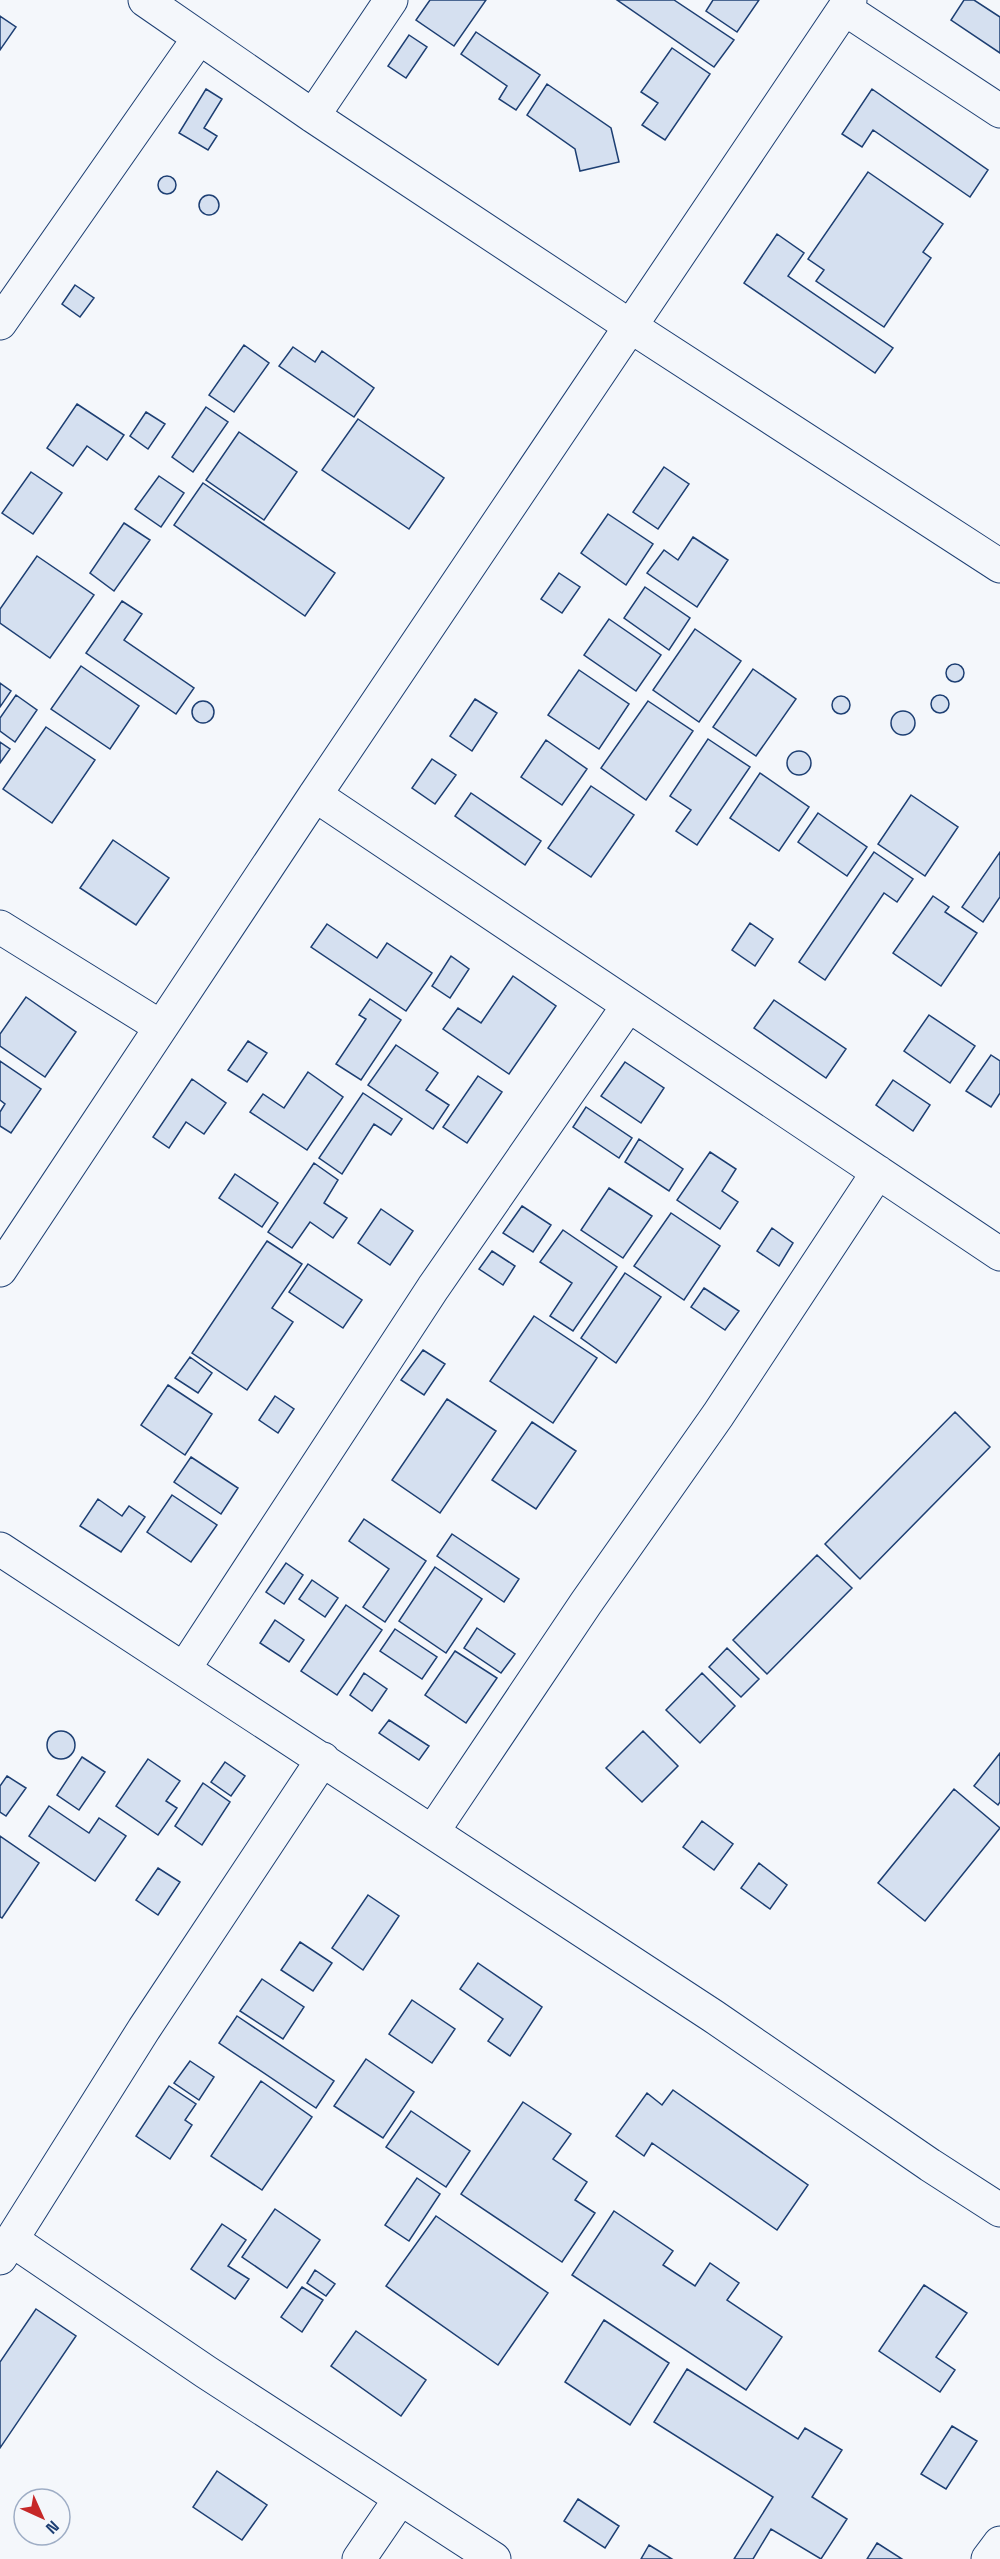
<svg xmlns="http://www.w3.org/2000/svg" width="1000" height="2559" viewBox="0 0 1000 2559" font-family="'Space Grotesk',sans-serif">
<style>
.building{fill:#d5e0f0;stroke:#1d3f73;stroke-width:1.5}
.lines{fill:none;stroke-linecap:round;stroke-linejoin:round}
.street-casing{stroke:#1d3f73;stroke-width:35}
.secondary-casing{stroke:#1d3f73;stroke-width:35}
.street{stroke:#f4f7fb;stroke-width:33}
.secondary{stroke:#f4f7fb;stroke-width:33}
</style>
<rect width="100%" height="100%" fill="#f4f7fb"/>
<path class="building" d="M 430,0 L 486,0 L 454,46 L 416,20 Z
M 617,0 L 674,0 L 734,40 L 714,67 Z
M 713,0 L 759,0 L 737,32 L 706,11 Z
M 964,0 L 974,0 L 1000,17 L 1000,53 L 951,20 Z
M 0,16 L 16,27 L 0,50 Z
M 476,32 L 540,75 L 516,110 L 499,99 L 507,86 L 461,54 Z
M 409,35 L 427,47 L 406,78 L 388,66 Z
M 672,48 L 710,74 L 665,140 L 642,125 L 658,103 L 641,92 Z
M 547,84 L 611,128 L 619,162 L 580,171 L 575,149 L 527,115 Z
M 206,89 L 222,99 L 204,128 L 217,136 L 208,150 L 179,133 Z
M 872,89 L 988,170 L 970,197 L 873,130 L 862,147 L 842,134 Z
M 868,172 L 943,224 L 923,252 L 931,258 L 884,327 L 816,281 L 824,270 L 808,259 Z
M158 185a9 9 0 1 1 18 0a9 9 0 1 1-18 0Z
M199 205a10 10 0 1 1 20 0a10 10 0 1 1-20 0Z
M 777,234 L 804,253 L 788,276 L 893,348 L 875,373 L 744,283 Z
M 75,285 L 94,298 L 80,317 L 62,304 Z
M 244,345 L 269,363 L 234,412 L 209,395 Z
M 293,347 L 315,362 L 322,351 L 374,388 L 354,417 L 279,366 Z
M 77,404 L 124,435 L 107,460 L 87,446 L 73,466 L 47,448 Z
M 206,407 L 228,422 L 193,472 L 172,457 Z
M 146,412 L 165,424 L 148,449 L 130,436 Z
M 358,419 L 444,478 L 409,529 L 322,470 Z
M 239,432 L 297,472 L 264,520 L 206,480 Z
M 664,467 L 689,484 L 658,529 L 633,512 Z
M 31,472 L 62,493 L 33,534 L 2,513 Z
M 159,476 L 184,493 L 161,527 L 135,509 Z
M 203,483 L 335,573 L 305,616 L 174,525 Z
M 608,514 L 653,544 L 626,585 L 581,553 Z
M 124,523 L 150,540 L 114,591 L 90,573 Z
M 693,537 L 728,560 L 697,607 L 647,573 L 664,550 L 678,560 Z
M 37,556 L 94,595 L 50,658 L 0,623 L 0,609 Z
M 559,573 L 580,587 L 562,613 L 541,599 Z
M 645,587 L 690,618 L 669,650 L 624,618 Z
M 122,601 L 142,614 L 124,640 L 194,688 L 176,714 L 86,653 Z
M 609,619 L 661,655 L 636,691 L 584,655 Z
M 695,629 L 741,661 L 699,722 L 653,690 Z
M946 673a9 9 0 1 1 18 0a9 9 0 1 1-18 0Z
M 81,666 L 139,706 L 110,749 L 51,709 Z
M 753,669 L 796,699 L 756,756 L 713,727 Z
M 579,670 L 629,704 L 599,749 L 548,715 Z
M 0,683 L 11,691 L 0,707 Z
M 16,695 L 37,710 L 15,742 L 0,731 L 0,718 Z
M931 704a9 9 0 1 1 18 0a9 9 0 1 1-18 0Z
M832 705a9 9 0 1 1 18 0a9 9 0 1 1-18 0Z
M 475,699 L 497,713 L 472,751 L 450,736 Z
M 648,701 L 693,731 L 646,800 L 601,768 Z
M192 712a11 11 0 1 1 22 0a11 11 0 1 1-22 0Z
M891 723a12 12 0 1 1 24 0a12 12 0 1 1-24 0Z
M 46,727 L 95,760 L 52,823 L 3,789 Z
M 708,739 L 750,767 L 697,845 L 676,831 L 691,810 L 670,796 Z
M 546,740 L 587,769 L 562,805 L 521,777 Z
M 0,742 L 10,749 L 0,763 Z
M787 763a12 12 0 1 1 24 0a12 12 0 1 1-24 0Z
M 432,759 L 456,775 L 435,804 L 412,788 Z
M 760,773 L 809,807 L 779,851 L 730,818 Z
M 591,786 L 634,815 L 591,877 L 548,848 Z
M 471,793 L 541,841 L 525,865 L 455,816 Z
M 911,795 L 958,827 L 925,876 L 878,844 Z
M 818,813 L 867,847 L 847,876 L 798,842 Z
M 113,840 L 169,878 L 136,925 L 80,888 Z
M 874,852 L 913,879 L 897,902 L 884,893 L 825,980 L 799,962 Z
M 1000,852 L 1000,897 L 983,922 L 962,907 Z
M 933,896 L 949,907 L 945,912 L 977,933 L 941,986 L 893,953 Z
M 750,923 L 773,939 L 755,966 L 732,950 Z
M 327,924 L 377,958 L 387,943 L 432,973 L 406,1011 L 311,947 Z
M 451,956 L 469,969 L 450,998 L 432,986 Z
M 513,976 L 556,1006 L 509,1074 L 443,1029 L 458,1008 L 481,1023 Z
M 26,997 L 76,1032 L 45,1077 L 0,1046 L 0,1034 Z
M 370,999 L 401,1020 L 361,1080 L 336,1064 L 366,1019 L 359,1015 Z
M 774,1000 L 846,1049 L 826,1078 L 754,1028 Z
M 929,1015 L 975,1046 L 950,1083 L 904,1051 Z
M 248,1041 L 267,1053 L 247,1082 L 228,1070 Z
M 396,1045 L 438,1073 L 426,1090 L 449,1105 L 433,1129 L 368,1085 Z
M 991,1055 L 1000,1061 L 1000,1093 L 991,1107 L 966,1091 Z
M 0,1061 L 41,1089 L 11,1133 L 0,1126 L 0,1112 L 5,1104 L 0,1100 Z
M 625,1062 L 664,1088 L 641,1123 L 601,1096 Z
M 308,1072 L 343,1097 L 307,1150 L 250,1112 L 263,1094 L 284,1108 Z
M 478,1076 L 502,1092 L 467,1143 L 443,1127 Z
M 192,1079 L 226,1103 L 204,1134 L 186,1122 L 169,1148 L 153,1137 Z
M 893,1080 L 930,1105 L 913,1131 L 876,1105 Z
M 363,1093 L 402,1119 L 391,1135 L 374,1124 L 342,1174 L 319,1158 Z
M 586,1107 L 632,1138 L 619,1158 L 573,1127 Z
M 639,1139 L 683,1169 L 669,1191 L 625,1162 Z
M 710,1152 L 736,1169 L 722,1191 L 738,1202 L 720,1229 L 677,1200 Z
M 314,1163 L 338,1180 L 324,1203 L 347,1218 L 333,1238 L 310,1222 L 292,1248 L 268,1232 Z
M 235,1174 L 278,1203 L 262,1227 L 219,1198 Z
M 609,1188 L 652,1216 L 623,1258 L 581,1230 Z
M 522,1206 L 551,1225 L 533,1252 L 503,1233 Z
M 381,1209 L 413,1231 L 390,1265 L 358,1243 Z
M 671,1213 L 720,1246 L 684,1300 L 634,1266 Z
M 772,1228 L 793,1243 L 779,1266 L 757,1251 Z
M 563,1230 L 617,1267 L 573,1331 L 550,1316 L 572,1283 L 540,1262 Z
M 267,1241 L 302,1264 L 272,1308 L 293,1322 L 247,1390 L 192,1353 Z
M 492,1251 L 515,1266 L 503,1285 L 479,1269 Z
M 308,1264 L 362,1300 L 343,1328 L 289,1292 Z
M 625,1273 L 661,1297 L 616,1363 L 581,1338 Z
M 704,1288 L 739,1311 L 725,1330 L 691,1307 Z
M 534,1316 L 597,1358 L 553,1423 L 490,1381 Z
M 423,1350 L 445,1364 L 424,1395 L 401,1380 Z
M 190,1357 L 212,1373 L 198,1393 L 175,1378 Z
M 168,1385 L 212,1414 L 185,1455 L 141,1425 Z
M 275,1396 L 294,1409 L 278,1433 L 259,1420 Z
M 447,1399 L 496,1431 L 440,1513 L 392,1480 Z
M 955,1412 L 990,1447 L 860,1579 L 825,1544 Z
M 532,1422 L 576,1451 L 536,1509 L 492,1480 Z
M 191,1457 L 238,1488 L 221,1514 L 174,1482 Z
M 172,1495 L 217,1525 L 191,1562 L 147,1532 Z
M 98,1499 L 122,1516 L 129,1506 L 145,1517 L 121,1552 L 80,1526 Z
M 364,1519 L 426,1561 L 385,1622 L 363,1607 L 389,1569 L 349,1541 Z
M 452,1534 L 519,1579 L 504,1602 L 437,1556 Z
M 817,1555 L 852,1588 L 767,1674 L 733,1640 Z
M 286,1563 L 303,1575 L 284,1604 L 266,1592 Z
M 435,1567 L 482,1599 L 446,1653 L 399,1621 Z
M 312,1580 L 338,1598 L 325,1617 L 299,1599 Z
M 346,1605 L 382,1630 L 337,1695 L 301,1671 Z
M 275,1620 L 304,1640 L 289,1662 L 260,1643 Z
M 477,1628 L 515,1654 L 501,1673 L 464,1648 Z
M 395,1629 L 437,1657 L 422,1679 L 380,1651 Z
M 727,1648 L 759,1679 L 741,1697 L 709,1667 Z
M 455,1651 L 497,1678 L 466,1723 L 425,1695 Z
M 364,1673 L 387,1689 L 372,1711 L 350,1695 Z
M 702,1673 L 735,1706 L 700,1743 L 666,1710 Z
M 389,1720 L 429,1746 L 419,1760 L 379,1733 Z
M 643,1731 L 678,1766 L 642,1802 L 606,1768 Z
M47 1745a14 14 0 1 1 28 0a14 14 0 1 1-28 0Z
M 1000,1753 L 1000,1802 L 998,1805 L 974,1786 Z
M 82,1757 L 105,1772 L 79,1810 L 57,1795 Z
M 148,1759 L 180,1781 L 166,1801 L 177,1808 L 158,1835 L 116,1806 Z
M 225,1762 L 245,1776 L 231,1796 L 211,1782 Z
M 7,1776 L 26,1788 L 6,1816 L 0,1812 L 0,1786 Z
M 203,1783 L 230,1802 L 202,1845 L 175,1826 Z
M 954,1789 L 1000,1828 L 925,1921 L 878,1883 Z
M 49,1806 L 89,1833 L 99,1818 L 126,1836 L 95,1881 L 29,1836 Z
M 702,1821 L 733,1844 L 714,1870 L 683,1847 Z
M 0,1836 L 39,1863 L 2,1918 L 0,1917 Z
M 759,1863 L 787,1885 L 770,1909 L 741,1888 Z
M 158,1868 L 180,1882 L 158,1915 L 136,1900 Z
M 368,1895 L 399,1916 L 363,1970 L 332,1948 Z
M 300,1942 L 332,1963 L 313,1991 L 281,1970 Z
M 478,1963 L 542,2007 L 510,2056 L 488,2041 L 503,2019 L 460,1989 Z
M 262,1979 L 304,2007 L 283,2039 L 240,2011 Z
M 412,2000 L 455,2029 L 432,2063 L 389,2034 Z
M 237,2016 L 334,2081 L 316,2108 L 219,2043 Z
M 366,2059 L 414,2092 L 383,2138 L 334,2106 Z
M 190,2061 L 214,2077 L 199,2100 L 174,2083 Z
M 261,2081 L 312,2117 L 262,2190 L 211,2156 Z
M 169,2086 L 196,2104 L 185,2120 L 192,2125 L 170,2159 L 136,2136 Z
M 673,2090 L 808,2185 L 777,2230 L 652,2143 L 644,2156 L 616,2136 L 647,2093 L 662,2105 Z
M 523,2102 L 571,2134 L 553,2159 L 587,2182 L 575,2200 L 595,2213 L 562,2262 L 461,2194 Z
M 411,2111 L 470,2151 L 446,2187 L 386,2147 Z
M 417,2178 L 440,2194 L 409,2241 L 385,2225 Z
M 275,2209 L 320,2240 L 287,2288 L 242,2257 Z
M 614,2211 L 673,2251 L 663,2265 L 695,2286 L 710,2263 L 739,2283 L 727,2300 L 782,2337 L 746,2390 L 572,2275 Z
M 436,2216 L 548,2293 L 498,2365 L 386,2286 Z
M 222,2224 L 246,2240 L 228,2266 L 249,2279 L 235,2299 L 191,2269 Z
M 315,2270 L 335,2284 L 326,2296 L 307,2283 Z
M 924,2285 L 967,2313 L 936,2357 L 955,2370 L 940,2392 L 879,2351 Z
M 302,2287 L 323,2300 L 302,2332 L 281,2317 Z
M 36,2309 L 76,2336 L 0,2448 L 0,2362 Z
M 604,2320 L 669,2363 L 630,2425 L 565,2382 Z
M 356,2331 L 426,2380 L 401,2416 L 331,2366 Z
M 687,2369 L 798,2439 L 805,2428 L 842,2450 L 812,2497 L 847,2519 L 821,2559 L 771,2529 L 753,2559 L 734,2559 L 773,2497 L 654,2422 Z
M 952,2426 L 977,2441 L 946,2489 L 921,2474 Z
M 217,2471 L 267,2505 L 242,2540 L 193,2507 Z
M 578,2499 L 619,2526 L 605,2548 L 564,2521 Z
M 877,2543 L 902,2559 L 867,2559 Z
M 649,2545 L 672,2559 L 641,2559 Z"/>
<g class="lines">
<defs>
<path id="street" d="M 145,0 L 313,116 L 630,326 L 1000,566
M 845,9 L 1000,111
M 313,116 L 391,0
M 0,323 L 199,38
M 315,795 L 1000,1254
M 0,927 L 161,1027
M 0,1270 L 315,795 L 850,0
M 0,1549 L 713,2016 L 930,2165 L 1000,2210
M 184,1669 L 433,1288 L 628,1006
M 433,1831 L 586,1603 L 718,1415 L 878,1172
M 12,2240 L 206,2372 L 494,2559
M 0,2258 L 144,2029 L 323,1759
M 359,2559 L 400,2499"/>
<path id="secondary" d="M 988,2559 L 1000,2543"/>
</defs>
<use href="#street" class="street-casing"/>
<use href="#secondary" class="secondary-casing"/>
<use href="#street" class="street"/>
<use href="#secondary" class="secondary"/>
</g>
<g transform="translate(42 2517) rotate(135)"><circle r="28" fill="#f4f7fb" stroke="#9eadc5" stroke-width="1.5"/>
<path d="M0-4.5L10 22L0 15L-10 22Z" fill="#c62828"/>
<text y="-9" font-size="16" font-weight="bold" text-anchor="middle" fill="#1d3f73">N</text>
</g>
</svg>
